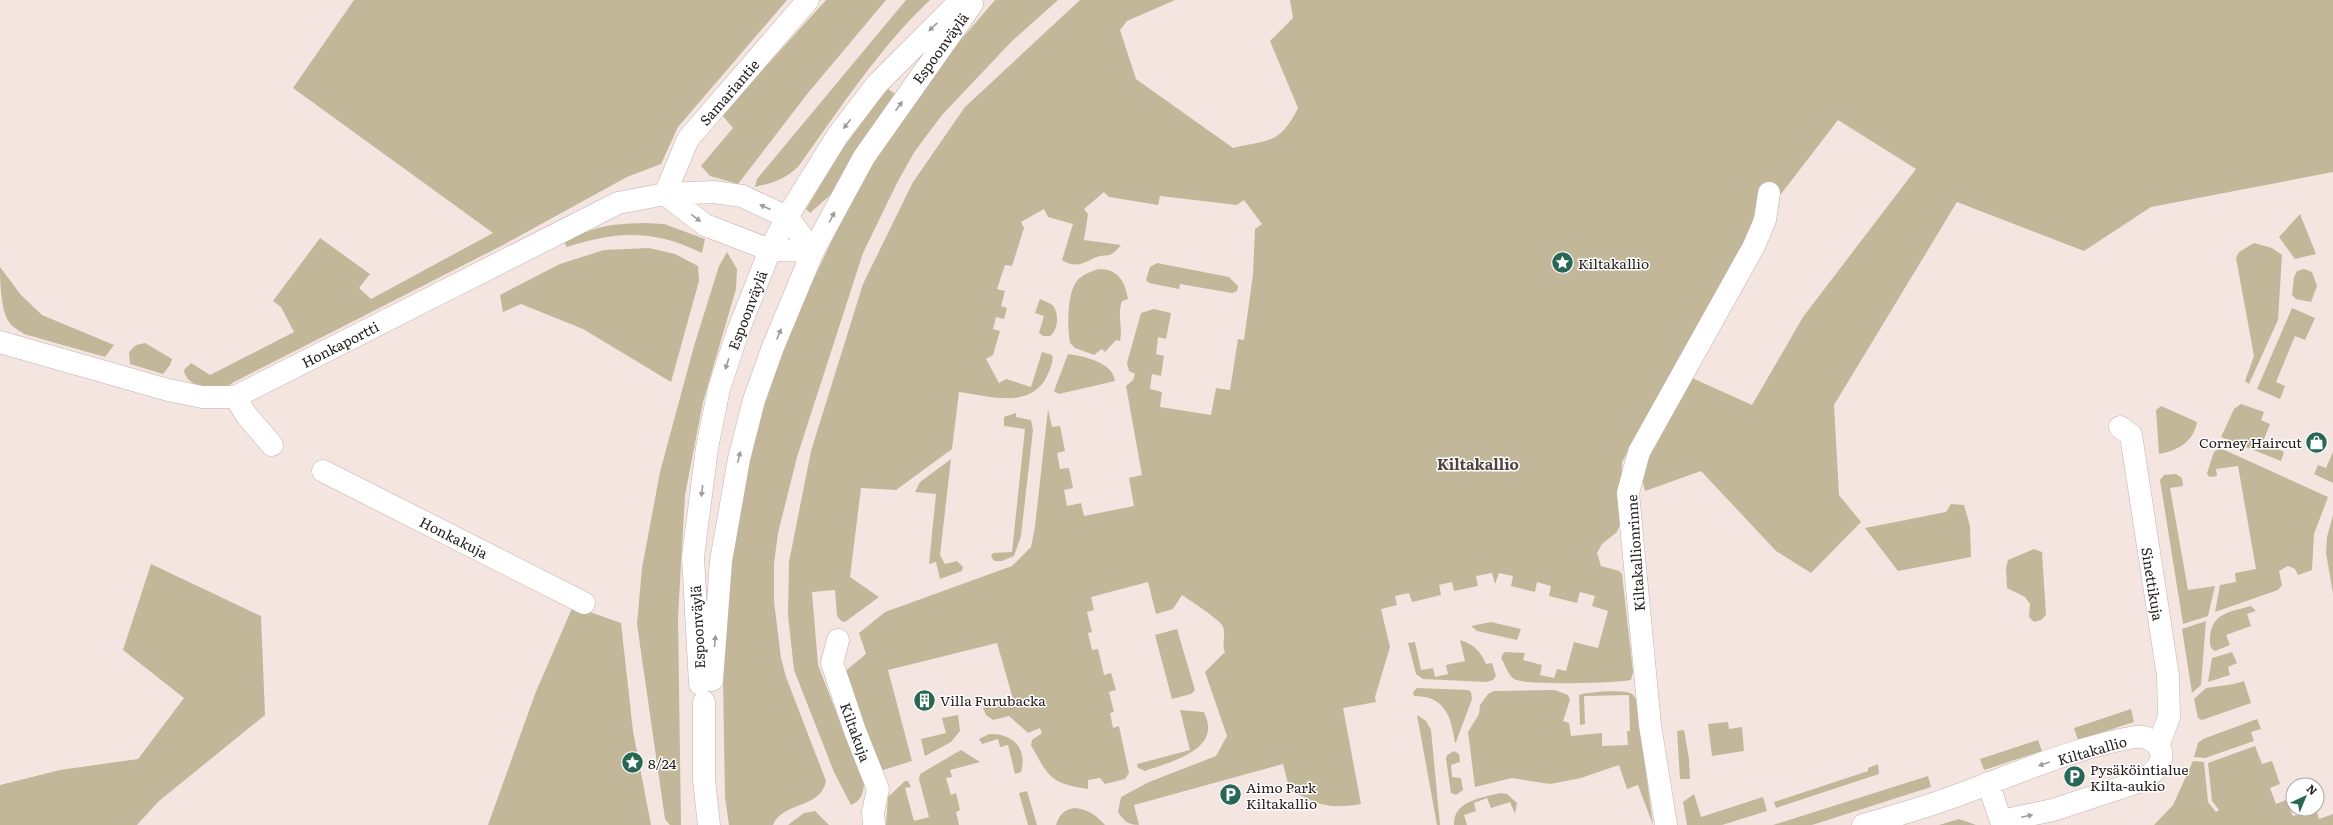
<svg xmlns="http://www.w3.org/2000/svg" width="2333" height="825" viewBox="0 0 2333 825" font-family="Literata,serif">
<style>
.green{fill:#c3b79a}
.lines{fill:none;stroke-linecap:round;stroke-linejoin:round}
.minor-casing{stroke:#c1b2ae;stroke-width:23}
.primary-casing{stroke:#c1b2ae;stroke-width:23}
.minor{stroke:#fff;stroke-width:22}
.primary{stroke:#fff;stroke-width:22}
.oneway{fill:#9e9b9b}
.labels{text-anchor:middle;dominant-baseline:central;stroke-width:3;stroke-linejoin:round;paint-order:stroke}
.street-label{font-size:14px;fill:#272120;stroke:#fff}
.poi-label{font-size:14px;fill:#272120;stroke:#fff;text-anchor:start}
.neighbourhood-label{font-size:15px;font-weight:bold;fill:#4f423f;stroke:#fff}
</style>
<rect width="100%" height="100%" fill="#f5e5e1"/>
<path class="green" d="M 354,0 L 787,0 L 678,127 L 661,164 L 627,177 L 505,244 L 234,382 C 231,384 227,387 223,388 C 210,391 185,385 184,370 L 191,363 L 210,375 L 294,332 L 281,307 L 273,301 L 320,238 L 370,274 L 359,288 L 371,299 L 493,233 L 293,88 Z
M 826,0 L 886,0 L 808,93 L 738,184 L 710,176 L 701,166 L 733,128 L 722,115 Z
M 906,0 L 930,0 C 879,48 839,110 798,167 C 785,179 773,183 755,187 L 757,179 Z
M 995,0 L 1058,0 L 1012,41 L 942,115 L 915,151 L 898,181 L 863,253 L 797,457 L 778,533 L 774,564 L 774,601 L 781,658 L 786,677 L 826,781 C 821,809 783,801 773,825 L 729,825 L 725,797 L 723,677 L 729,559 L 753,439 L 791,327 L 851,200 L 905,112 L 953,49 Z
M 1080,0 L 1175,0 L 1127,21 L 1120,30 L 1136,79 L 1233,148 C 1269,140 1280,144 1298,108 L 1270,41 L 1293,18 L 1290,0 L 2333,0 L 2333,172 L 2151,207 L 2084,251 L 1957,202 L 1834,405 L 1839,495 L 1861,522 L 1811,573 L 1776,551 L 1701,471 L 1645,491 L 1640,469 L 1690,377 L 1752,405 L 1803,317 L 1916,169 L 1838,120 L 1781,194 L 1762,188 L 1749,233 L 1622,462 L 1621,522 L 1617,532 L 1602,544 L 1597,553 L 1601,566 L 1619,571 L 1622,574 L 1633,672 L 1631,680 C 1616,683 1524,686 1514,679 C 1508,675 1505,664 1501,658 L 1504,652 L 1525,653 L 1523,660 L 1542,665 L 1540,675 L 1554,678 L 1557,669 L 1566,671 L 1574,642 L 1598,648 L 1608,611 L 1592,606 L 1595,596 L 1580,592 L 1577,603 L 1549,596 L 1551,586 L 1537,582 L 1535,592 L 1511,586 L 1513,576 L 1499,573 L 1495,584 L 1492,573 L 1476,576 L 1478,586 L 1454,591 L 1452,582 L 1439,585 L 1441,595 L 1412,602 L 1409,593 L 1395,596 L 1397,605 L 1381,609 L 1390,647 L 1375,697 L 1376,702 L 1343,708 L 1361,804 C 1344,807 1327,808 1310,800 C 1303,797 1298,793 1290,791 L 1283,764 L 1134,805 L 1139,825 C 1128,825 1124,821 1118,812 L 1121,797 L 1149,782 L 1216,756 L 1227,736 L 1205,672 L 1225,652 C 1221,644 1227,633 1222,625 C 1217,618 1191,601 1182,595 L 1173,609 L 1156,614 L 1148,582 L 1091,597 L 1094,610 L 1087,612 L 1092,632 L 1088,633 L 1092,650 L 1098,649 L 1104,675 L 1111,673 L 1116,690 L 1109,692 L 1114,712 L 1110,713 L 1113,728 L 1119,726 L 1129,773 L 1125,779 L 1105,784 L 1100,778 L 1088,780 L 1088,789 C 1049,783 1049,777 1031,745 L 1032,740 L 1042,733 L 1040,728 L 1028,733 L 1009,716 L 993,720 L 986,715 L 983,708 L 1013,699 L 997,643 L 888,670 L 912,761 L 883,770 L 865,738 L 843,673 L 866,654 L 859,633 L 885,612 L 1012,566 L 1031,547 L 1035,527 L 1048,409 L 1052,427 L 1060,426 L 1065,451 L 1057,453 L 1060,469 L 1069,468 L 1073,488 L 1064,490 L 1067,506 L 1081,503 L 1084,516 L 1134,506 L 1129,478 L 1142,475 L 1126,386 L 1133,380 L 1135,374 L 1129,371 L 1127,363 L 1141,313 L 1154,309 L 1171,313 L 1166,339 L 1158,337 L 1156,354 L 1164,356 L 1161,376 L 1152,374 L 1150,389 L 1162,392 L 1160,407 L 1211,415 L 1216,388 L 1230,390 L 1238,339 L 1244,340 L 1253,274 L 1255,229 L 1262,224 L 1244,200 L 1237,205 L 1160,196 L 1158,205 L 1109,197 L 1104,192 L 1084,209 L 1088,214 L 1084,240 L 1121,245 C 1108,261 1108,252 1094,258 C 1083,264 1074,268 1062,260 L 1073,224 L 1048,217 L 1044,209 L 1021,222 L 1024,228 L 1012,266 L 1005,265 L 997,289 L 1005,291 L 1001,306 L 1007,308 L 1004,319 L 996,317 L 993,329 L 1000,331 L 993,355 L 986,359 L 999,383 L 1006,379 L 1031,387 L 1042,352 L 1052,355 C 1054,362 1050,369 1047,376 C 1031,410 988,396 959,392 L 952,449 L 896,490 L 861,488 L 850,577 L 879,597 L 845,622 L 841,621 L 837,616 L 835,590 L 812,592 L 818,665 L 864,784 C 863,794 861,801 851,805 L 834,772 L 794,670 L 788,615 L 789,562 L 811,451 L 863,284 L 913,182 L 965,107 Z
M 887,88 L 895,94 L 836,190 L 810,213 L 806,209 L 843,148 Z
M 2300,214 L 2316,254 L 2295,259 L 2279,237 Z
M 644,223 L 664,224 L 705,239 L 702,253 C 654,229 616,231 567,247 L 564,242 C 596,226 608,224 644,223 Z
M 2254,243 L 2272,248 L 2282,255 L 2278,320 L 2249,384 L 2245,381 L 2254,356 L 2236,258 L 2239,252 Z
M 649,248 L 675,254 L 698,266 L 699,281 L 671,382 L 583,329 L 521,304 L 503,312 L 500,295 L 560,264 L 604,250 Z
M 727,252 L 737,269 L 736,289 L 703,402 L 685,495 L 678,617 L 681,825 L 670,825 L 665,819 L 637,624 L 642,568 L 660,472 L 694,346 L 719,266 Z
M 1157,263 L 1229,277 L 1238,286 L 1237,291 L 1232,293 L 1180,284 L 1179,289 L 1149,283 L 1146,280 L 1150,267 Z
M 0,267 L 21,295 L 42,315 L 114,345 L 105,357 L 24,334 C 19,330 13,328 9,322 C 1,311 0,281 0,267 Z
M 1099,269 C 1119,269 1125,282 1128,299 L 1122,301 C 1117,315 1123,327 1120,341 L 1116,340 L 1105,352 L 1102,349 L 1094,355 L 1075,348 L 1070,343 C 1067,327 1067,293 1077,281 C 1081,275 1092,271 1099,269 Z
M 2304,269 L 2312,272 L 2317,286 L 2311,302 L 2296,299 L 2292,295 L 2294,277 L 2297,271 Z
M 1040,299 C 1044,301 1051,303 1054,307 C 1059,315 1058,330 1050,336 L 1043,336 L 1039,333 L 1044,316 L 1035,313 Z
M 2292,308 L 2315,318 L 2305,340 L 2295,336 L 2276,382 L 2285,386 L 2280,399 L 2257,389 Z
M 145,343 L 172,359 L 170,365 L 163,374 L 130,364 L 129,352 L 136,345 Z
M 1068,354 C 1083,356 1113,362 1115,381 L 1059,394 L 1054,391 Z
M 2241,404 L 2264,412 L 2261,420 L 2270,424 L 2263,442 L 2284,452 L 2281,461 L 2221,437 L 2234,409 Z
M 2161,406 L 2197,422 C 2194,441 2178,451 2159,454 L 2156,410 Z
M 1016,413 L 1016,417 L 1031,420 L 1033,430 L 1021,536 L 1014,556 L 1002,561 L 994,561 L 991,556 L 993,553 L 1012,552 L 1025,429 L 1004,426 L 1004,417 Z
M 2220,448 L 2328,497 L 2314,534 L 2312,570 L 2298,575 L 2295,569 L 2288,566 L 2279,571 L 2282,585 L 2278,590 L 2215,612 L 2220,585 L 2236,582 L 2235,573 L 2256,569 L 2238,466 L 2216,469 L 2217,476 L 2209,477 L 2207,473 L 2214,452 Z
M 2333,452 L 2333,483 L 2314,474 L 2318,465 L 2326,468 Z
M 951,459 L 940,555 L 945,564 L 957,561 L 963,567 L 962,571 L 940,579 L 936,562 L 929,564 L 936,494 L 915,492 L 920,482 Z
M 2176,474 L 2182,478 L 2183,486 L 2170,488 L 2188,590 L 2215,586 L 2208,616 L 2183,624 L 2160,480 L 2164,475 Z
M 1951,504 L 1964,505 L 1970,526 L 1971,557 L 1898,571 L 1865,528 L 1946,512 Z
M 2333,515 L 2333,594 L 2326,553 L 2327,537 Z
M 2034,549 L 2042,552 L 2046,615 L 2041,620 L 2034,622 L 2029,617 L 2030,604 L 2025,597 L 2007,588 L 2006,568 L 2008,560 Z
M 151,564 L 261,616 L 265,715 L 159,801 L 137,825 L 0,825 L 0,785 L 60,770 L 138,759 L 184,698 L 123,650 Z
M 573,606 L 621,623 L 633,731 L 651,825 L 488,825 L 535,694 Z
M 2251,606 L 2256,611 L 2247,614 L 2251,626 L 2226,635 L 2230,645 L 2215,651 C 2209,648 2210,643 2210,637 C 2212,612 2231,612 2251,606 Z
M 2206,621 L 2201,685 L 2192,693 L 2182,629 Z
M 1491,622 L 1521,629 L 1517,640 L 1477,631 L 1471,626 Z
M 1177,629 L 1195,690 L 1191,694 L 1172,699 L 1155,635 Z
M 1460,640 C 1474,644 1481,652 1486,664 L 1492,663 L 1496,676 L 1493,680 L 1486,682 L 1423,679 L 1416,674 L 1408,643 L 1415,642 L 1421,670 L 1433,668 L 1435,677 L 1448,674 L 1446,665 L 1465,661 Z
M 2232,652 L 2237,663 L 2228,667 L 2230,675 L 2208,682 L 2212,658 Z
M 2244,681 L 2251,703 L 2202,720 L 2198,718 L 2194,699 L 2206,688 L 2234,684 Z
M 1417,688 L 1468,690 L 1471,692 L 1472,699 L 1456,742 L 1455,743 C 1451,716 1445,696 1414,696 L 1413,692 Z
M 1555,690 L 1568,695 L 1570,700 L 1563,721 L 1569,723 L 1571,736 L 1602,733 L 1602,746 L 1628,745 L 1627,731 L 1630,731 L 1629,695 L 1584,696 L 1585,724 L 1580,725 L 1579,695 C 1587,692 1625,689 1632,694 C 1634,695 1635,698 1636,699 L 1653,825 L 1638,785 L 1627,789 L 1619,765 L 1581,778 L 1550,784 L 1512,778 L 1475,787 L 1468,732 L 1479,714 L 1480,705 L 1488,694 L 1494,691 Z
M 2131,709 L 2134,722 L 2078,740 L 2074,728 Z
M 1180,710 L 1204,712 C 1206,717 1209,724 1208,730 C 1206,754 1164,764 1145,771 L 1138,768 L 1137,764 L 1190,750 Z
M 958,715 L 960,731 L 951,742 L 925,756 L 921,739 L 946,733 L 942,718 Z
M 1417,715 L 1426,721 L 1431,730 L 1440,825 L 1437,825 Z
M 2257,719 L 2261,729 L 2251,732 L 2254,741 L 2205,758 L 2194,757 L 2198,743 L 2203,739 Z
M 1728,722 L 1729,729 L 1742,727 L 1744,751 L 1712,756 L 1708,724 Z
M 1684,730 L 1689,759 L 1690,779 L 1680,779 L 1677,731 Z
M 989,734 C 1012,733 1028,748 1021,772 L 1015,774 L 1008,745 L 1000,747 L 998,739 L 982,744 L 979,739 Z
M 2038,740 L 2042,751 L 1984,770 L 1980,759 Z
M 2255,746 L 2262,764 L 2272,761 L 2280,784 L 2270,788 L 2276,804 L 2286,800 L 2293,816 L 2313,809 L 2316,809 L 2319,819 L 2333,814 L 2333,825 L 2154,825 L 2173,805 L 2193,761 L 2204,762 L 2208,802 L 2216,812 L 2219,810 L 2212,801 L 2208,763 Z
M 961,750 L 980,762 L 950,770 L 952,777 L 946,778 L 951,795 L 956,793 L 960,810 L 956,812 L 959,825 L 886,825 L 888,797 L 905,781 L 908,781 L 911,787 L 905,788 L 914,821 L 929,817 L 919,779 L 920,774 Z
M 1454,751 L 1459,754 L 1460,762 L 1451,765 L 1452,777 L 1461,778 L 1463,790 L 1456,795 L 1451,793 L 1446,759 L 1447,755 Z
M 1878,764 L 1879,774 L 1776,808 L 1774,802 L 1868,771 L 1868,768 Z
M 1928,776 L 1931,787 L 1812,825 L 1773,825 Z
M 1027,791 L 1037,825 L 1028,825 L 1019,793 Z
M 1500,793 L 1507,794 L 1517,803 L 1515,814 L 1510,802 L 1491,808 L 1487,798 L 1474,803 L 1476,811 L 1464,815 L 1467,825 L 1454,825 C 1453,801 1481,798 1500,793 Z
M 1694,794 L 1701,817 L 1763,797 L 1767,811 L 1722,825 L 1687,825 L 1683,802 Z
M 1074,808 C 1088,809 1096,815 1105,825 L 1056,825 C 1059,815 1064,810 1074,808 Z
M 815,811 L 829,825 L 788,825 L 804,813 Z
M 1959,819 L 1976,825 L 1939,825 Z"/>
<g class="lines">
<defs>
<path id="minor" d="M 665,194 L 688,139 L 808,0
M 665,194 L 705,225 L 726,233 L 770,250 L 813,251
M 0,342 L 168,390 L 202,397 L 235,397 L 618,203 L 665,194 L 714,192 L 742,196 L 787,217 L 813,251
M 235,397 L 247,416 L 272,445
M 2120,427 L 2131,435 L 2168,676 L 2169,717 L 2158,746
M 323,471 L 584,603
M 838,640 L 832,663 L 855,731 L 878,789 L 873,812 L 874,825
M 1666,825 L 1650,725 L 1628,493 L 1639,452 L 1754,246 L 1765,220 L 1769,193
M 1863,825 C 1891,817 1920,809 1947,799 C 2006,778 2074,747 2135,737 C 2147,735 2165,745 2161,759 C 2159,770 2147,777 2138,782 L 2053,810 L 2001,821 L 1988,783"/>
<path id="primary" d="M 712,680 L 721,561 L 739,459 L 754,400 L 773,347 L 813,251 L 864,157 L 972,4
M 700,684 L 693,557 L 707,448 L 719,389 L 738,331 L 770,250 L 787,217 L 838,135 L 877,84 L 961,0
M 704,702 L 704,780 L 709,825"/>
</defs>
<use href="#minor" class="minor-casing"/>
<use href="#primary" class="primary-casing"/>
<use href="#minor" class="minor"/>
<use href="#primary" class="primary"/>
</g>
<defs><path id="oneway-solid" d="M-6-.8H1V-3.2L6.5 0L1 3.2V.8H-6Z"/></defs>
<g class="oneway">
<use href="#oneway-solid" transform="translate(933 27) rotate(136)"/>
<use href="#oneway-solid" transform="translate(899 106) rotate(-54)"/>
<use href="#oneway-solid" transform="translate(847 124) rotate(127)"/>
<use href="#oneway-solid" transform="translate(765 207) rotate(-155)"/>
<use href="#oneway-solid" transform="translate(832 217) rotate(-62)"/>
<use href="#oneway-solid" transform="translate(696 218) rotate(37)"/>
<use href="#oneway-solid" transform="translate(779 334) rotate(-67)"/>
<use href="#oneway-solid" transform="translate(727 364) rotate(108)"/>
<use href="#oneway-solid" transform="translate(739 457) rotate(-77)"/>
<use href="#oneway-solid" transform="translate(702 491) rotate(97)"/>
<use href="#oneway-solid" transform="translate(715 641) rotate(-85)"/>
<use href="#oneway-solid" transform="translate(2044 764) rotate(161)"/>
<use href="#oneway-solid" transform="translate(2027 816) rotate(-12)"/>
</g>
<defs>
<symbol id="sight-disc" viewBox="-11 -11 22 22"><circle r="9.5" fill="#276754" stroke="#fff"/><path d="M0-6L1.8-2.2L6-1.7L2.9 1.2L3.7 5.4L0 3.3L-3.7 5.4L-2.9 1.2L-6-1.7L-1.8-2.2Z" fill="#fff"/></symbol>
<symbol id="shop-disc" viewBox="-11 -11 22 22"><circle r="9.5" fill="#276754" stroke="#fff"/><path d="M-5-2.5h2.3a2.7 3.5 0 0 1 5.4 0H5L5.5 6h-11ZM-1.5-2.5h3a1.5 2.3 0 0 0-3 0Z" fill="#fff"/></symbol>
<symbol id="building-disc" viewBox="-11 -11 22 22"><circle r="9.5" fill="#276754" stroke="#fff"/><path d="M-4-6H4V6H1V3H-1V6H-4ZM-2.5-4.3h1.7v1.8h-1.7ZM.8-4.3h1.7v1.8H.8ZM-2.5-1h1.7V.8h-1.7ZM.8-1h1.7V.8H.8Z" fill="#fff"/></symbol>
<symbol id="parking-disc" viewBox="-11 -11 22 22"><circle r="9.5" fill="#276754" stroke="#fff"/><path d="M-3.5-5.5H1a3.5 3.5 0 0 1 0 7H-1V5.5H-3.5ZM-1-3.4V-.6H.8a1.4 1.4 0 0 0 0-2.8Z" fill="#fff"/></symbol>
</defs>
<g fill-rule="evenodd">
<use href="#sight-disc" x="1550" y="250" width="25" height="25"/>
<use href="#shop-disc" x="2304" y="430" width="25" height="25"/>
<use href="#building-disc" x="912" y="688" width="25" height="25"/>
<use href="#sight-disc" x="620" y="750" width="25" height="25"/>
<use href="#parking-disc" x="2062" y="764" width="25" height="25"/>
<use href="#parking-disc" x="1218" y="782" width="25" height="25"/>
</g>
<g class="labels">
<g class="street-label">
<text transform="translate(940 48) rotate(-54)">Espoonväylä</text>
<text transform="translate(729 92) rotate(-49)">Samariantie</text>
<text transform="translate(747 310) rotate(-69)">Espoonväylä</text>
<text transform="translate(340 344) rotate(-27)">Honkaportti</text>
<text transform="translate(454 537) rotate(27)">Honkakuja</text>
<text transform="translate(1635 553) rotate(-94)">Kiltakallionrinne</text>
<text transform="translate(2153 584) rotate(81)">Sinettikuja</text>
<text transform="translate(697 627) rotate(-93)">Espoonväylä</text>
<text transform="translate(856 732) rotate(70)">Kiltakuja</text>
<text transform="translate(2092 750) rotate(-16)">Kiltakallio</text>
</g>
<g class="poi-label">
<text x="1578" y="263">Kiltakallio</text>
<text x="2302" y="442" text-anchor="end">Corney Haircut</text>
<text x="940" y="700">Villa Furubacka</text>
<text x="648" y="763">8/24</text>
<text x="2090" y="769">Pysäköintialue<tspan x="2090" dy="16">Kilta-aukio</tspan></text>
<text x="1246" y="787">Aimo Park<tspan x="1246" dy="16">Kiltakallio</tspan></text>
</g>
<g class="neighbourhood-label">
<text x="1478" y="463">Kiltakallio</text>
</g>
</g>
<g transform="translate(2305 797) rotate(44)"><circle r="19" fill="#ffffff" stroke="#a9a6a6"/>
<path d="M0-3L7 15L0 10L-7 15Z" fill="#276754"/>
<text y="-6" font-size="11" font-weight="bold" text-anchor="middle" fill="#272120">N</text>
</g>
</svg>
